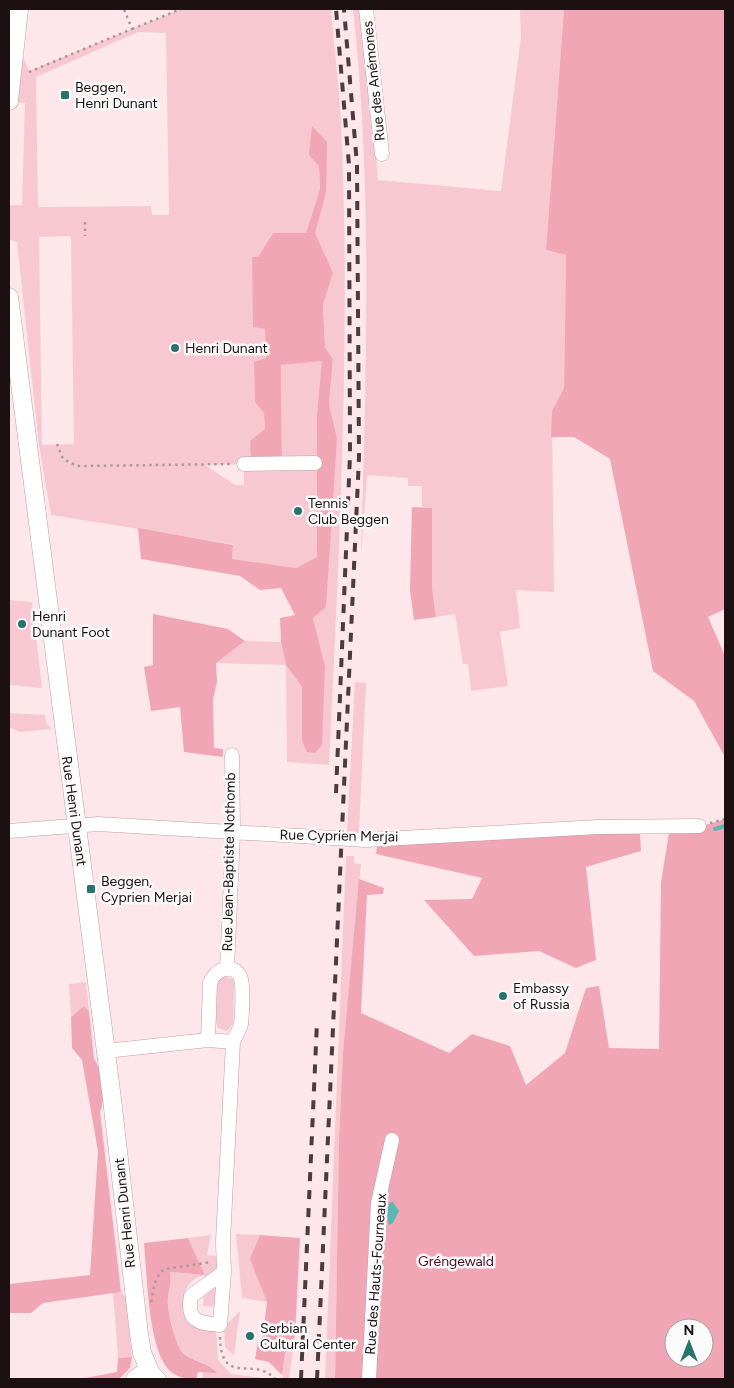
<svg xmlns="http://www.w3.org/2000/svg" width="734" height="1388" viewBox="0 0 734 1388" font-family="Figtree,sans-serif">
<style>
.green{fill:#f7c8d1;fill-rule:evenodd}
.forest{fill:#f1a6b6;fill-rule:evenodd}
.water{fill:#59b8b3}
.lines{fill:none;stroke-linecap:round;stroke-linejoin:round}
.stream{stroke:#59b8b3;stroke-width:4}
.minor-casing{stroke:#bf9ea4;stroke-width:15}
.major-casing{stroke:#bf9ea4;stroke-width:19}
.path{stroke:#ab999d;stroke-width:2.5;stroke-dasharray:2.5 4;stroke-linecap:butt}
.minor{stroke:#fff;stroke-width:14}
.major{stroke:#fff;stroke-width:18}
.rail{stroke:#4a3c40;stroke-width:4;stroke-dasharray:9 9;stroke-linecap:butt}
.poi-dot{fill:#29736f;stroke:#fafafa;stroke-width:2}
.labels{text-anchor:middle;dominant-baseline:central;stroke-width:5;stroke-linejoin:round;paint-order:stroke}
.street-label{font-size:14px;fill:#1c1013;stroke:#fafafa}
.poi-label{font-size:14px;fill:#1c1013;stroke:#fafafa;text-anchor:start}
.park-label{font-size:14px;fill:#4e0d24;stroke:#fafafa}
</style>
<rect width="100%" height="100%" fill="#fde7eb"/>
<path class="green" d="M 181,9 L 331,9 C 334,47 339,85 341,122 C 351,337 339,551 329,765 L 287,762 L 286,665 L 216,663 L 245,641 L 281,642 L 286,665 L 302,687 L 302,741 L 325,666 L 313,618 L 337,438 L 329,404 L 333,359 L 325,347 L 323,305 L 333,273 L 314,233 L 326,193 L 319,166 L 320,189 L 306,233 L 273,233 L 258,257 L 252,257 L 254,327 L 265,329 L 266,359 L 254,362 L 264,413 L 265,429 L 251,441 L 282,460 L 281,365 L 323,360 L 317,413 L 317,557 L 296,568 L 232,559 L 233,544 L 51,515 L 39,445 L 17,242 L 9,239 L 9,205 L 22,205 L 25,103 L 9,102 L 13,57 L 24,59 L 29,71 ZM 138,32 L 166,33 L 169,215 L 152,215 L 151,206 L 38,207 L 36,77 ZM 71,236 L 74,444 L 42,445 L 39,237 ZM 244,464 L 244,485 L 235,485 L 205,465 Z
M 353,9 L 363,9 L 378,180 L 501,191 L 521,37 L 520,9 L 564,9 L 546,250 L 566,255 L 564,388 L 552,411 L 554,592 L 516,590 L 520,628 L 500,632 L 508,686 L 471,691 L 468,664 L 463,664 L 455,614 L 436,617 L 432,587 L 432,508 L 422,507 L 422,486 L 408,486 L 408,478 L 367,475 L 361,556 C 366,373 373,191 353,9 Z
M 9,600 L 32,602 L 42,688 L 9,685 Z
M 355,682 L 366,683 L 359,832 L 347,832 Z
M 9,713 L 45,715 L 46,723 L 52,729 L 19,732 L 9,727 Z
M 346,856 L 354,856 L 354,863 L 361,864 L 343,1052 L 339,1138 L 335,1379 L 325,1379 Z
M 223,976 L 233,979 L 234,984 L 233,1024 L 227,1031 L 218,1028 L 216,1023 L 217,983 Z
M 86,982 L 89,1011 L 84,1006 L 71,1017 L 69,984 Z
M 236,1234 L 260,1235 L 251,1259 L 267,1302 L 242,1298 Z
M 211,1235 L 207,1255 L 229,1257 L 226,1307 L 203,1306 L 205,1275 C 181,1280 180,1304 189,1321 L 216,1330 L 218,1360 L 231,1374 L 269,1379 L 202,1379 L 203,1372 L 216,1372 C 207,1361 193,1362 184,1353 C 176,1346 166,1308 168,1298 C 169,1288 172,1283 170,1272 L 205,1275 L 188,1238 Z
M 121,1292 L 126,1297 L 132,1357 L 118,1358 L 113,1293 Z
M 240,1311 L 234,1356 L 225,1347 L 224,1327 Z
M 295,1336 L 289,1379 L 284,1379 C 278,1366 289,1348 295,1336 Z"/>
<path class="forest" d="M 564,9 L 725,9 L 725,609 L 708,617 L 725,656 L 725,757 L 694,701 L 653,671 L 610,459 L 574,437 L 551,437 L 552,411 L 564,388 L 566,255 L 546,250 Z
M 312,126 L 327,142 L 326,193 L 315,233 L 333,273 L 323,305 L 325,347 L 333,359 L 329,404 L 337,438 L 326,607 L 313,618 L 325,666 L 322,745 L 315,753 L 307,752 L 302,741 L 302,687 L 286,665 L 281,642 L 280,618 L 295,615 L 281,588 L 260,590 L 240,576 L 141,559 L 138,528 L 233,545 L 232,559 L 296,568 L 317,557 L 317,413 L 322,361 L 281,365 L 282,460 L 251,459 L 250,441 L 265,429 L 264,413 L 255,402 L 254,362 L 266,358 L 265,329 L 253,327 L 252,257 L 258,257 L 273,233 L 306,233 L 320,189 L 319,166 L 309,155 Z
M 412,507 L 432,508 L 432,587 L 436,617 L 414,620 L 410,590 Z
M 153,614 L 228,629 L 245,641 L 216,663 L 217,682 L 213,699 L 214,748 L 223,749 L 223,757 L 184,752 L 180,707 L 151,711 L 144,667 L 153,665 Z
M 725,819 L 725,1379 L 335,1379 L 339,1138 L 343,1052 L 359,879 L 384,888 L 383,894 L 367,895 L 361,1013 L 449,1053 L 472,1034 L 510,1046 L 526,1085 L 565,1053 L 586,988 L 599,986 L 609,1048 L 659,1049 L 661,882 L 669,833 L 680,833 ZM 674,1328 L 704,1328 L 704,1358 L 674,1358 Z
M 598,833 L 640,833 L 641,851 L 586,867 L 596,960 L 576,968 L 539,951 L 474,956 L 424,900 L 472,899 L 482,878 L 376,854 L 377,846 Z
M 84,1006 L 89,1011 L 94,1059 C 103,1069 106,1101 100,1112 L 121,1292 L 43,1303 L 31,1313 L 9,1313 L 9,1284 L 90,1275 L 98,1151 L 82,1060 L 72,1048 L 71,1017 Z
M 260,1235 L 300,1238 L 295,1336 L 285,1354 L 282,1375 L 269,1362 L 255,1359 L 258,1342 L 262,1342 L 267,1302 L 250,1259 Z
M 188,1238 L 205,1275 L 170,1272 C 172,1283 169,1288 168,1298 C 166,1309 176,1347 184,1354 C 194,1362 208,1362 217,1373 L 198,1372 L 196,1379 C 186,1379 177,1378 169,1370 C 148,1348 147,1275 144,1243 Z
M 132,1357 L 130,1368 L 119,1379 L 80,1379 L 117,1372 L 118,1358 Z"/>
<path class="water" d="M 393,1202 L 399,1211 L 393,1223 L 389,1225 L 387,1213 L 389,1203 Z"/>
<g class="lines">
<path class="stream" d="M 715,829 L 725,826"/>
<defs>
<path id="minor" d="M 366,9 L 382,154
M 244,464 L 315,463
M 9,831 L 98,824 L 366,840 L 598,827 L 699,826
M 227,969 L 233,832 L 232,755
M 208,1040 L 210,983 C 214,971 231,961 240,976 C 244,983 242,1015 241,1024 C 240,1030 235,1036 233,1042 L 223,1241 L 224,1272 L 220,1325 C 199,1323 186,1322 191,1296 L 224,1272
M 106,1051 L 208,1040 L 233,1042
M 149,1369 L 159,1379
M 369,1379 L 378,1203 L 392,1140"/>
<path id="major" d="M 9,101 L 19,9
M 9,297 L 112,1099 L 139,1334 L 142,1353 L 149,1369 L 135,1379"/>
</defs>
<use href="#minor" class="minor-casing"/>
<use href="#major" class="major-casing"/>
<path class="path" d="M 132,29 L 181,9
M 29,72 L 132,29 L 124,9
M 85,222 L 85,236
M 57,444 L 63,459 L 77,466 L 233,464
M 710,823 L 725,819
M 151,1302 C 154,1289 154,1276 165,1269 L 212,1262
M 220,1337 C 221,1388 254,1355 275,1379"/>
<use href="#minor" class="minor"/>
<use href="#major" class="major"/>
<path class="rail" d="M 336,793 L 350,455 L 349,165 L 336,9
M 301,1379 L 317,1022
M 317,1379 L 359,457 L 357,165 L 344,9"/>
</g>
<g class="poi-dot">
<rect x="60" y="90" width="10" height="10" rx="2.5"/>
<circle cx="175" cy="348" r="5"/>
<circle cx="298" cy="511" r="5"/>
<circle cx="22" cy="624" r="5"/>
<rect x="86" y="884" width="10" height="10" rx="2.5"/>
<circle cx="503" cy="996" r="5"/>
<circle cx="250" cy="1336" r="5"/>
</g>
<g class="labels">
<g class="street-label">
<text transform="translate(374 81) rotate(-96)">Rue des Anémones</text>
<text transform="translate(74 811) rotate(82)">Rue Henri Dunant</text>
<text transform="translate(339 836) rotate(1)">Rue Cyprien Merjai</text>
<text transform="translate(229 862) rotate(-89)">Rue Jean-Baptiste Nothomb</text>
<text transform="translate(125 1213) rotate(-96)">Rue Henri Dunant</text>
<text transform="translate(376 1274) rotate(-86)">Rue des Hauts-Fourneaux</text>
</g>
<g class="poi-label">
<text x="75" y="87">Beggen,<tspan x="75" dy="16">Henri Dunant</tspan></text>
<text x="185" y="348">Henri Dunant</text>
<text x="308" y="503">Tennis<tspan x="308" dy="16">Club Beggen</tspan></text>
<text x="32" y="616">Henri<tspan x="32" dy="16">Dunant Foot</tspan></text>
<text x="101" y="881">Beggen,<tspan x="101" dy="16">Cyprien Merjai</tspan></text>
<text x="513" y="988">Embassy<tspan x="513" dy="16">of Russia</tspan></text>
<text x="260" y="1328">Serbian<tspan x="260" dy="16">Cultural Center</tspan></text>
</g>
<g class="park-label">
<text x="456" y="1261">Gréngewald</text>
</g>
</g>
<rect width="734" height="1388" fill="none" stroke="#1c1013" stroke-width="20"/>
<g transform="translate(689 1343)"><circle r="24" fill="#fafafa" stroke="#a19c9e"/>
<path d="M0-4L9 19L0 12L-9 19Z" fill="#29736f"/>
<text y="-8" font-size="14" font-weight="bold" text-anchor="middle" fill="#1c1013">N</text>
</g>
</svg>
